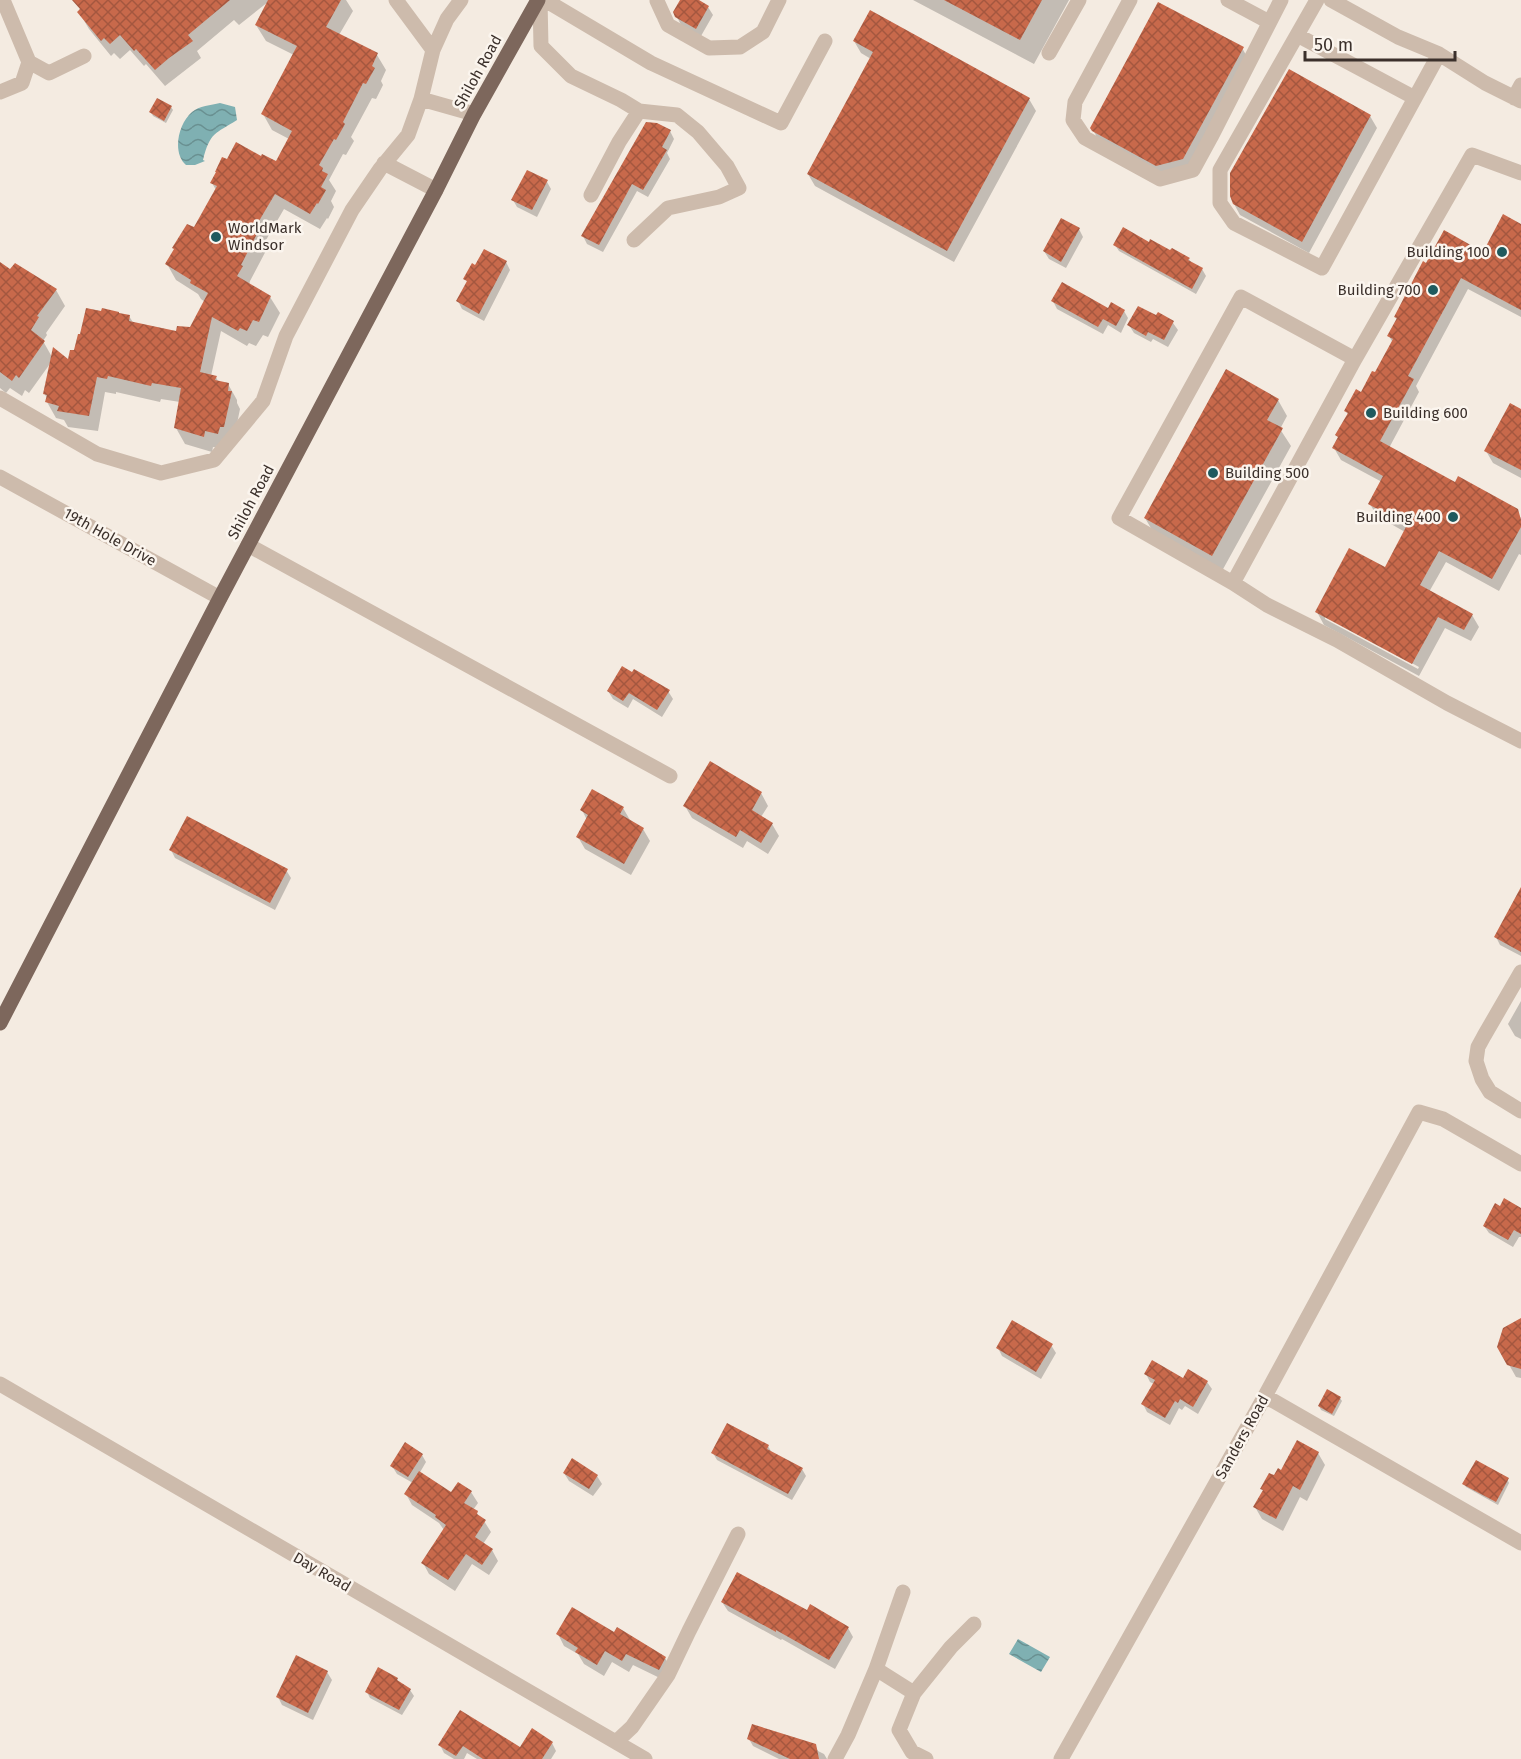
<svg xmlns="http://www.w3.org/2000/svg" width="1521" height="1759" viewBox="0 0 1521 1759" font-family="'Fira Sans',sans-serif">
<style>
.water{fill:url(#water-waves)}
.shadow{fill:#0003;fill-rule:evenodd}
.building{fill:url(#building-cross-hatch)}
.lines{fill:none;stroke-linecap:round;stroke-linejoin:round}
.minor{stroke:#cdbbac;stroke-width:15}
.major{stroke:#7d675c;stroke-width:15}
.poi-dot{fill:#1f5a5e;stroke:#fbf5ee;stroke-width:2}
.labels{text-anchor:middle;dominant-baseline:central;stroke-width:5;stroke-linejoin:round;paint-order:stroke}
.street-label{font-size:15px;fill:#3b302b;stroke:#fbf5ee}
.poi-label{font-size:15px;fill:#3b302b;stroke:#fbf5ee;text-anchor:start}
</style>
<defs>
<pattern id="water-waves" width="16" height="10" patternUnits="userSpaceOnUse" patternTransform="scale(1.5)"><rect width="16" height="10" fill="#7fb0b2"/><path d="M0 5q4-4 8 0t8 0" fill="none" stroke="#699091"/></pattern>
<pattern id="building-cross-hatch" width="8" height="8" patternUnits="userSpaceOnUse" patternTransform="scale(1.5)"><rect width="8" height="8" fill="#c8694b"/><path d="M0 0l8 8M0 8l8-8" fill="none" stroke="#a4573f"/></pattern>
</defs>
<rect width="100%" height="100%" fill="#f4ebe1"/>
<path class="water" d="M 220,103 L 235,107 L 237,120 C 215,134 210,132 203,160 L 205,161 L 195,165 L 186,165 C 172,153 178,124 192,112 C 199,106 211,105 220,103 Z
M 1018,1639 L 1050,1657 L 1041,1672 L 1009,1654 Z"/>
<path class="shadow" d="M 82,0 L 346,0 L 353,11 L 339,35 L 377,55 L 386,70 L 381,81 L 383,85 L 376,99 L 372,98 L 351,137 L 354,141 L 346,155 L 343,154 L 329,180 L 336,191 L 331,201 L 334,207 L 328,219 L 327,218 L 320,229 L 284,209 L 266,240 L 269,245 L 250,281 L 249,285 L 270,297 L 280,313 L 268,337 L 263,335 L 256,346 L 249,343 L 247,346 L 221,331 L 211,376 L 216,377 L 219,383 L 228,384 L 237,400 L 237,403 L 240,409 L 233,443 L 227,449 L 213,447 L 212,452 L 185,444 L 176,428 L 180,402 L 161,399 L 160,402 L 116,392 L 116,394 L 105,392 L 98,431 L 68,427 L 64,420 L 56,418 L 47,402 L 47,398 L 44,393 L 52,361 L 29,393 L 25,390 L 22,396 L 10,388 L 6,393 L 0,388 L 0,264 L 11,271 L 56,290 L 65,306 L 46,333 L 47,335 L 43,341 L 52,357 L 69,361 L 75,352 L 129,316 L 134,324 L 177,333 L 191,329 L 205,302 L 201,299 L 198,294 L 176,280 L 167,264 L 194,229 L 216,190 L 212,183 L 227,160 L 261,158 L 276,163 L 289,139 L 272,130 L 263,114 L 294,55 L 266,41 L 256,25 L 268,2 L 239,25 L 234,20 L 197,51 L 201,58 L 165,86 L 146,64 L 144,66 L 130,50 L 120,59 L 114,53 L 111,56 L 89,29 L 79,12 Z
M 681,0 L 696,0 L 708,7 L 713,15 L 701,36 L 681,25 L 677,17 Z
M 913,0 L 1069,0 L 1034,64 Z
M 854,41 L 1029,99 L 1036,111 L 954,262 L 815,186 L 808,174 L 871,59 L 861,53 Z
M 1242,48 L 1249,60 L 1190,171 L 1164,177 L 1100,143 L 1092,128 Z
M 171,107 L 173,110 L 166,123 L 153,116 L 151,112 Z
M 1370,116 L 1377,128 L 1309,253 L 1240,215 L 1233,202 Z
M 670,131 L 674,139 L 667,153 L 670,159 L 648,197 L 637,191 L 603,252 L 587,244 L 583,236 Z
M 547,182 L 551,189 L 537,217 L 517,207 L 513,200 Z
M 1521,226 L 1521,317 L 1468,289 L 1416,386 L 1419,392 L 1389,448 L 1455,484 L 1517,512 L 1521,518 L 1521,555 L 1519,554 L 1499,591 L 1446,562 L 1429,592 L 1472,615 L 1479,627 L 1471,641 L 1445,628 L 1419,676 L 1324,625 L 1317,612 L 1385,569 L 1405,532 L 1377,516 L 1370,504 L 1382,482 L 1341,460 L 1334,448 L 1348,415 L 1346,411 L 1362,394 L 1376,374 L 1393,343 L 1389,336 L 1397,320 L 1395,317 L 1426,265 L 1484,254 ZM 1325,616 L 1419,667 L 1418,669 L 1325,619 Z
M 1079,229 L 1083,237 L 1066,268 L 1049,259 L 1044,251 Z
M 1149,244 L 1189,259 L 1192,264 L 1202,269 L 1206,276 L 1196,294 L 1119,251 L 1115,245 Z
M 506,262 L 510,270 L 484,321 L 462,309 L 458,301 L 468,283 L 465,279 Z
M 1053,301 L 1124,311 L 1128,318 L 1121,333 L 1108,325 L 1103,334 L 1057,309 Z
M 1173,323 L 1178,330 L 1168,347 L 1153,339 L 1151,342 L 1134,333 L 1129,325 Z
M 1278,400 L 1287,416 L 1280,429 L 1291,446 L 1222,571 L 1155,535 L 1145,518 Z
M 1521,411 L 1521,478 L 1493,463 L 1486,451 Z
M 608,691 L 668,691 L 673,699 L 662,717 L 633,699 L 628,708 L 613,699 Z
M 761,793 L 768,806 L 761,817 L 772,824 L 779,836 L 768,854 L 747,841 L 743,848 L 692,818 L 685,806 Z
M 623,808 L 630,820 L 643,829 L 650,841 L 631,875 L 585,849 L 578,837 L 587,820 L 582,810 Z
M 171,850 L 286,870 L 291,878 L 275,910 L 175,858 Z
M 1521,910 L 1521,956 L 1500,945 L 1496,937 Z
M 1521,1001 L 1521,1039 L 1515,1036 L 1508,1024 Z
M 1500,1208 L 1521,1210 L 1521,1237 L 1519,1237 L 1513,1247 L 1489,1233 L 1484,1226 Z
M 1521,1320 L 1521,1378 L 1516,1377 L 1499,1347 Z
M 1051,1345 L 1056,1353 L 1041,1379 L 1002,1356 L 998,1348 Z
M 1146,1374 L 1184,1380 L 1207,1382 L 1212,1389 L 1198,1414 L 1185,1406 L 1182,1410 L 1179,1408 L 1170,1425 L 1147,1412 L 1143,1404 L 1154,1384 L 1150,1382 Z
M 1340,1398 L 1342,1401 L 1334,1416 L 1321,1410 L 1319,1406 Z
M 768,1446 L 772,1453 L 802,1469 L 806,1476 L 792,1500 L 717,1460 L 713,1453 Z
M 1318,1453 L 1325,1465 L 1307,1501 L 1300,1497 L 1283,1531 L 1262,1519 L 1255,1507 L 1264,1492 L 1262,1489 L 1282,1472 Z
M 422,1455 L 426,1462 L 419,1474 L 452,1494 L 471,1492 L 478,1503 L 473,1510 L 484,1521 L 491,1532 L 483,1544 L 492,1550 L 498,1561 L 489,1575 L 472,1564 L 455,1591 L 429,1574 L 423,1563 L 444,1530 L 439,1523 L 412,1505 L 406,1494 L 413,1483 L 397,1474 L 392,1466 Z
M 564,1473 L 597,1476 L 602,1484 L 593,1496 L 569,1481 Z
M 1507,1479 L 1509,1483 L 1498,1505 L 1466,1487 L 1464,1484 Z
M 722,1602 L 808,1612 L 848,1628 L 853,1637 L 835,1669 L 782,1639 L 781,1640 L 728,1611 Z
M 558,1634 L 614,1634 L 665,1658 L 672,1670 L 666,1681 L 633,1665 L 629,1672 L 612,1662 L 604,1676 L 584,1664 L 578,1654 L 564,1646 Z
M 327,1672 L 332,1680 L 313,1720 L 282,1705 L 278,1697 Z
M 397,1679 L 399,1683 L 410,1690 L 414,1696 L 402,1715 L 370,1698 L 367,1692 Z
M 461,1712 L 520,1749 L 552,1743 L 556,1751 L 551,1759 L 477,1759 L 467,1753 L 464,1759 L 454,1759 L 444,1753 L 440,1745 Z
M 749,1739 L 815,1745 L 818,1751 L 824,1754 L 827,1759 L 779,1759 L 753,1746 Z"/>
<path class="building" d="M 72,0 L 230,0 L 188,35 L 193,41 L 169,58 L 155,70 L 136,49 L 134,51 L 120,35 L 110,44 L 104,38 L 101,41 L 77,12 L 80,9 Z
M 268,0 L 341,0 L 326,27 L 378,53 L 372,66 L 375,68 L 366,84 L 363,83 L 343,122 L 345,124 L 336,140 L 334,139 L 319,165 L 323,168 L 322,171 L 328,174 L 321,187 L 326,190 L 318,204 L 317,203 L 310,214 L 275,194 L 256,226 L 260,228 L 241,265 L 243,266 L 237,276 L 271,296 L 259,322 L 253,320 L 247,331 L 240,328 L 238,331 L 212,317 L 200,372 L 217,376 L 215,380 L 229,383 L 228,391 L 232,391 L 224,427 L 220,427 L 218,434 L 205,431 L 204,437 L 174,428 L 181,388 L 152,383 L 151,386 L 108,376 L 107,379 L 97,377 L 89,416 L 57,411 L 59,406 L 45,402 L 47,395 L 43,394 L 53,347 L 68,359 L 70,350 L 74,350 L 78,334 L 80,334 L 86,308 L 101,311 L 102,308 L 119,312 L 119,313 L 130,315 L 129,321 L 176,331 L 177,326 L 190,327 L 208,293 L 190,283 L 191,280 L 165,264 L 174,249 L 172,248 L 187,224 L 194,227 L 217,186 L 210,183 L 216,172 L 215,172 L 222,157 L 227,159 L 236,142 L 261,156 L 262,154 L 276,161 L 292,131 L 261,114 L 297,46 L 255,25 Z
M 680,0 L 699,0 L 709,6 L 696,29 L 675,17 L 673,12 Z
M 944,0 L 1042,0 L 1020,40 Z
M 1158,2 L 1244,47 L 1183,159 L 1156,166 L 1092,131 L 1090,128 Z
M 870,10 L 1030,98 L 947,251 L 807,174 L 873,52 L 853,41 Z
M 1289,69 L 1371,115 L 1302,242 L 1233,204 L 1230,196 L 1230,173 Z
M 157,98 L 172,106 L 164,121 L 149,112 Z
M 646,122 L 657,123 L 671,130 L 662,147 L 667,150 L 643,190 L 632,184 L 599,245 L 581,236 Z
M 527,170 L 548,180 L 532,210 L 511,200 Z
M 1503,214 L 1521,224 L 1521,310 L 1461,278 L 1408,376 L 1414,379 L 1380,441 L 1455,482 L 1458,476 L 1518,509 L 1521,520 L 1521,527 L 1492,579 L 1439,551 L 1420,585 L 1473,614 L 1464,630 L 1438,617 L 1412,664 L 1315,612 L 1349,548 L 1385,567 L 1407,525 L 1368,504 L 1383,476 L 1332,448 L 1338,437 L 1335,435 L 1348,413 L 1344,411 L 1356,389 L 1361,392 L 1372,371 L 1375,372 L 1393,339 L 1387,336 L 1397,318 L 1394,317 L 1423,261 L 1426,263 L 1444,230 L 1483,252 Z
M 1061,218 L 1080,228 L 1061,262 L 1043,251 Z
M 1123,227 L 1149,242 L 1150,239 L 1170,250 L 1172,248 L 1190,258 L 1188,260 L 1203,268 L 1192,289 L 1113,245 Z
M 484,249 L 507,261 L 479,314 L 456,301 L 467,281 L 463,279 L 472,263 L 475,265 Z
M 0,262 L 10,269 L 15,263 L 57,289 L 37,316 L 39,317 L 31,330 L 45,341 L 19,378 L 16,375 L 12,381 L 0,372 Z
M 1062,282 L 1108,308 L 1111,302 L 1125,310 L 1116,326 L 1103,319 L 1098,327 L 1051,301 Z
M 1138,306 L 1156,315 L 1158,312 L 1174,321 L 1164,340 L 1148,332 L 1146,336 L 1127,325 Z
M 1226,369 L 1279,399 L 1267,420 L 1283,428 L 1212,556 L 1144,518 Z
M 1510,403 L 1521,409 L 1521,470 L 1484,451 Z
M 622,666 L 632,672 L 634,669 L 670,690 L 657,710 L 629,693 L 623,701 L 607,691 Z
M 710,761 L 762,792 L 752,810 L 773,823 L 761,843 L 740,830 L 736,837 L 683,806 Z
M 592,789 L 624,807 L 620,814 L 644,828 L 624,864 L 576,837 L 588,815 L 580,810 Z
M 187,816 L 288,869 L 270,903 L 169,850 Z
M 1521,887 L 1521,952 L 1494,937 Z
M 1504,1198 L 1521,1208 L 1521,1234 L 1514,1230 L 1508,1240 L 1483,1226 L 1495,1203 L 1500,1206 Z
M 1521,1318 L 1521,1369 L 1507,1365 L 1497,1347 L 1503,1328 Z
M 1012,1320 L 1053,1344 L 1036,1372 L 996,1348 Z
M 1152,1360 L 1183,1378 L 1188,1369 L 1208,1381 L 1193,1407 L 1180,1399 L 1178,1403 L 1175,1401 L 1165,1418 L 1141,1404 L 1155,1380 L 1144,1374 Z
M 1327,1389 L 1341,1397 L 1332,1414 L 1318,1406 Z
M 727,1423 L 769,1445 L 767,1449 L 803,1468 L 788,1494 L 711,1453 Z
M 1297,1440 L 1319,1452 L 1300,1490 L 1293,1486 L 1276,1519 L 1253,1507 L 1263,1490 L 1260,1489 L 1269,1473 L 1274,1475 L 1278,1468 L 1281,1470 Z
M 405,1442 L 423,1454 L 408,1477 L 390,1466 Z
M 572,1458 L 598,1475 L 589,1489 L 563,1473 Z
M 1476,1460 L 1509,1478 L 1496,1502 L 1462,1484 Z
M 419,1471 L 451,1492 L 458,1482 L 472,1491 L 464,1503 L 478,1511 L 477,1514 L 486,1520 L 475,1537 L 493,1549 L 482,1565 L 466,1554 L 448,1580 L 421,1563 L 446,1525 L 435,1517 L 436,1515 L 404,1494 Z
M 737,1572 L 807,1610 L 810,1604 L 849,1627 L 829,1660 L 776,1630 L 776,1632 L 721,1602 Z
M 572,1607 L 614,1632 L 617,1627 L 666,1657 L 659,1670 L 626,1654 L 622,1661 L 605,1651 L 597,1665 L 575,1652 L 578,1648 L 556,1634 Z
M 296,1655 L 328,1671 L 308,1713 L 276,1697 Z
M 378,1667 L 398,1678 L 397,1680 L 411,1689 L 399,1710 L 365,1692 Z
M 460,1710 L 520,1747 L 532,1728 L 553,1742 L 542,1759 L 483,1759 L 463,1746 L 456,1756 L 438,1745 Z
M 752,1724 L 816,1744 L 819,1759 L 790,1759 L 747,1739 Z"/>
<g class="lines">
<path class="minor" d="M 3,0 L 29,62 L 49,73 L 84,56
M 396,0 L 433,50
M 540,0 L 541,46 L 571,76 L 621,100 L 639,111 L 619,142 L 591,195
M 545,0 L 651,63 L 781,123 L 825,41
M 1130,0 L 1075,102 L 1073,120 L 1085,138 L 1160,179 L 1193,170 L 1211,137 L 1281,0
M 1228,0 L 1269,22
M 1317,0 L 1220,170 L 1220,203 L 1234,223 L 1322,268 L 1439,54
M 1331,0 L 1398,37 L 1439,54 L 1485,83 L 1521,101
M 657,1 L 668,25 L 709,48 L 740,47 L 763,32 L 779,0
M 1297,35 L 1415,98
M 1049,53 L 1079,0
M 0,92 L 22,83 L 29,62
M 1514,98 L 1521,85
M 421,99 L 474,114
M 384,163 L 436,190
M 634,240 L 668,208 L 719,197 L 739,188 L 727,166 L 698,132 L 677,115 L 639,111
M 1355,359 L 1233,583 L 1119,518 L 1241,297 L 1355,359 L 1472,155 L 1521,173
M 0,398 L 97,454 L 161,473 L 214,460 L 263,401 L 286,336 L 352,210 L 380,169 L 408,135 L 421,99 L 433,50 L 447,19 L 461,0
M 0,477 L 220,598
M 248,545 L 670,776
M 1233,583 L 1267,605 L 1337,640 L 1447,703 L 1521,741
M 1521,972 L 1484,1036 L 1478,1047 L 1476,1061 L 1482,1079 L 1490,1092 L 1521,1111
M 0,1384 L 645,1759
M 1265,1396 L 1521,1543
M 903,1592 L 876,1669 L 914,1693
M 616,1742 L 632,1727 L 668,1675 L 689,1631 L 738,1534
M 835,1759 L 848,1735 L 876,1669
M 926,1759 L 912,1752 L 899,1730 L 914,1693 L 951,1647 L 974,1624
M 1061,1759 L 1265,1396 L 1419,1112 L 1443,1119 L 1521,1164"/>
<path class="major" d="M 0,1023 L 220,598 L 436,190 L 474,114 L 538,0"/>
</g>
<g class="poi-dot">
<circle cx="216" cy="237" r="6"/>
<circle cx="1502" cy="252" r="6"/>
<circle cx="1433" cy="290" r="6"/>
<circle cx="1371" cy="413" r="6"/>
<circle cx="1213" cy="473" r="6"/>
<circle cx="1453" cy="517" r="6"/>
</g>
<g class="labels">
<g class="street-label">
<text transform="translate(478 72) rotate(-61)">Shiloh Road</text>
<text transform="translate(251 502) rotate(-62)">Shiloh Road</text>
<text transform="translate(110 537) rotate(29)">19th Hole Drive</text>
<text transform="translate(1242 1437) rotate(-61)">Sanders Road</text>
<text transform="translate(322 1572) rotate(30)">Day Road</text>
</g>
<g class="poi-label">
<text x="228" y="228">WorldMark<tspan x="228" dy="17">Windsor</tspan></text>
<text x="1490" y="252" text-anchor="end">Building 100</text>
<text x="1421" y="290" text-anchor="end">Building 700</text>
<text x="1383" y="413">Building 600</text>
<text x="1225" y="473">Building 500</text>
<text x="1441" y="517" text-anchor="end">Building 400</text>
</g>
</g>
<path d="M1305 51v9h150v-9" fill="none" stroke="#3b302b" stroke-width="3"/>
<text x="1314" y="51" font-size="18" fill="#3b302b" stroke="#fbf5ee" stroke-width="4.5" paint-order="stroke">50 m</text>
</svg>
